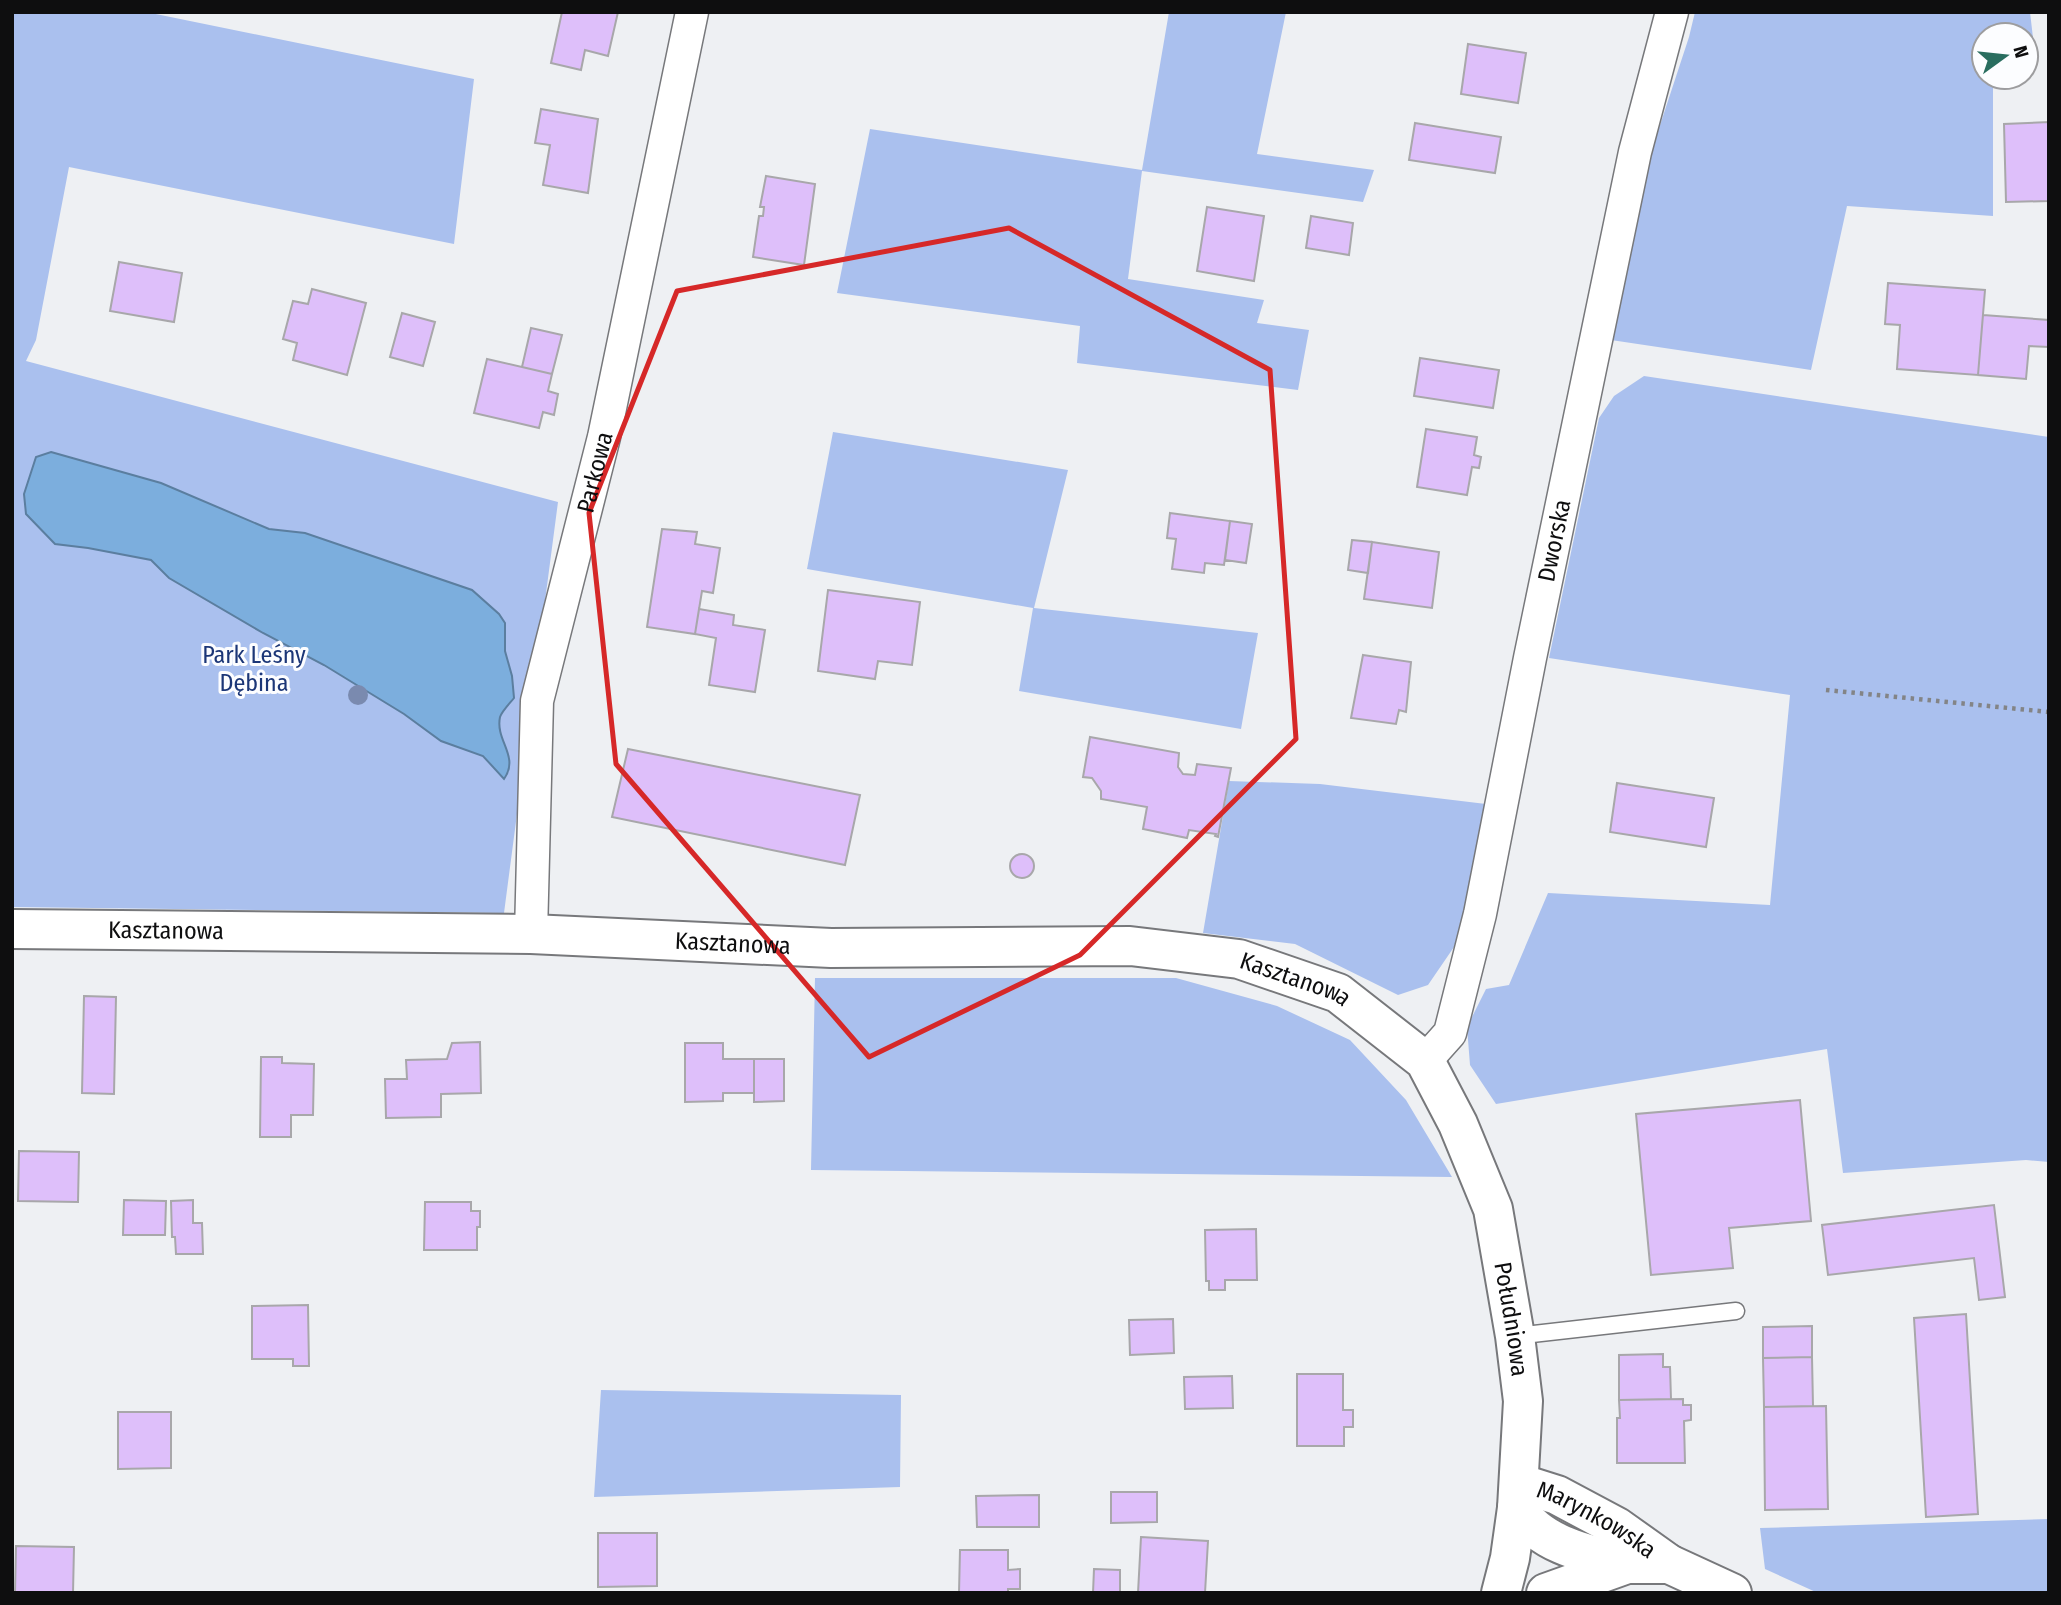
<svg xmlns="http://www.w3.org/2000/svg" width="2061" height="1605" viewBox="0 0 2061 1605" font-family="'Fira Sans Condensed',sans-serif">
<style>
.green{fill:#aac0ee}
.water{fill:#7caedd;stroke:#5b7e9f;stroke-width:2}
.building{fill:#debffa;stroke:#a8a7aa;stroke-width:2}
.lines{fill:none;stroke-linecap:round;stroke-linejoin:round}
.lane-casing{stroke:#77787b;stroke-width:19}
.street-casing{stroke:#77787b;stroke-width:35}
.secondary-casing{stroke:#77787b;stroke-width:42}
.path{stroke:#838486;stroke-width:4.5;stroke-dasharray:3.5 5;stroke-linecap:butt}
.lane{stroke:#fff;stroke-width:16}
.street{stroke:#fff;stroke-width:32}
.secondary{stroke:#fff;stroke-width:38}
.tree{fill:#7a8aaf}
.marked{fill:none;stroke:#d62828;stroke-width:5;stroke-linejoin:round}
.labels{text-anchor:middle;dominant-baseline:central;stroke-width:6;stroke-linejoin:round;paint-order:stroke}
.street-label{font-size:24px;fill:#0e0e0f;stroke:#fcfdff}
.park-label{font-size:24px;fill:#1b3677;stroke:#fcfdff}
</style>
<rect width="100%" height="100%" fill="#eef0f3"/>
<path class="green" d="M 12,12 L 146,12 L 474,79 L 454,244 L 69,167 L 36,340 L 26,361 L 558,502 L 504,913 L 12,907 Z
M 1169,12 L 1286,12 L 1257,154 L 1374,170 L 1363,202 L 1142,171 L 1128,279 L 1264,300 L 1257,323 L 1309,330 L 1298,390 L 1077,363 L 1080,326 L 837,293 L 870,129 L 1142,170 Z
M 1695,12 L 2030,12 L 2035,55 L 2026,55 L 2026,35 L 1984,35 L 1984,77 L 1993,77 L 1993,216 L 1847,206 L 1811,370 L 1611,340 L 1641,183 L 1689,37 Z
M 1644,376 L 2049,437 L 2049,1162 L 2026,1160 L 1843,1173 L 1827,1049 L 1496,1104 L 1470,1065 L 1467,1027 L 1486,989 L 1509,985 L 1548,893 L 1770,905 L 1790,695 L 1549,658 L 1599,418 L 1614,396 Z
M 833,432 L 1068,470 L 1034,608 L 1258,633 L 1241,729 L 1019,691 L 1033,608 L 807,569 Z
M 1229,781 L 1320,784 L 1486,804 L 1465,910 L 1454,947 L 1428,985 L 1398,995 L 1295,944 L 1203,933 Z
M 815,978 L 1176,978 L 1277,1006 L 1350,1040 L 1406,1100 L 1452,1177 L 811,1170 Z
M 601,1390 L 901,1395 L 900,1487 L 594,1497 Z
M 2049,1519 L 2049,1593 L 1818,1593 L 1765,1569 L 1760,1528 Z"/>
<path class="water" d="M 51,452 L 161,483 L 269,529 L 305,533 L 472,590 L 499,614 L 505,623 L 505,651 L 512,676 L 514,698 C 510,703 502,711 500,717 C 495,741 520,756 504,779 L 483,756 L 441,741 L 404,714 L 324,665 L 263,633 L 169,578 L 151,560 L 88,548 L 55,544 L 26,514 L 24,494 L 36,457 Z"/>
<path class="building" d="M 562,12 L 618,12 L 608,56 L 585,50 L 581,70 L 551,63 Z
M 1468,44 L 1526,53 L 1518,103 L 1461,94 Z
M 541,109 L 598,119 L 588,193 L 543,185 L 550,145 L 535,143 Z
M 2049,122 L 2049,201 L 2006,202 L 2004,124 Z
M 1415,123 L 1501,137 L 1495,173 L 1409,160 Z
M 766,176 L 815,184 L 804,265 L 753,257 L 759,216 L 763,216 L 764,207 L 760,207 Z
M 1207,207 L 1264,216 L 1254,281 L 1197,271 Z
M 1311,216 L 1353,223 L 1349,255 L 1306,248 Z
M 119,262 L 182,273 L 174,322 L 110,311 Z
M 1888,283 L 1985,290 L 1978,375 L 1897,369 L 1900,325 L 1885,324 Z
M 312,289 L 366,303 L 347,375 L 293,360 L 297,343 L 283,339 L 293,301 L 308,304 Z
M 402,313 L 435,322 L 423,366 L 390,357 Z
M 1983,315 L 2049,320 L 2049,347 L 2029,346 L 2026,379 L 1978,375 Z
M 531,328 L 562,335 L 552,374 L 522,367 Z
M 1420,358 L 1499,370 L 1493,408 L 1414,396 Z
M 487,359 L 552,374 L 548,391 L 558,394 L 554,415 L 543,412 L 539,428 L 474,413 Z
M 1426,429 L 1477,437 L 1474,455 L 1481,457 L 1479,468 L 1472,467 L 1467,495 L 1417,487 Z
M 1170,513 L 1230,521 L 1224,565 L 1205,563 L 1204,573 L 1172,569 L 1176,539 L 1167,538 Z
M 1230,521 L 1252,524 L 1246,563 L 1225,560 Z
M 662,529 L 697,532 L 695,544 L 720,548 L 713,593 L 702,591 L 695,634 L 647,627 Z
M 1352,540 L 1372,542 L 1368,573 L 1348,570 Z
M 1372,542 L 1439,552 L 1432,608 L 1364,599 Z
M 828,590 L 920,602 L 912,665 L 878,661 L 875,679 L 818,671 Z
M 699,609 L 734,615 L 733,625 L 765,630 L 755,692 L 709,685 L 716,638 L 695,634 Z
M 1363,655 L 1411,662 L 1406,712 L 1399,710 L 1396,724 L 1351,718 Z
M 1090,737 L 1179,753 L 1178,767 L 1183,774 L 1195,775 L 1197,764 L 1231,768 L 1218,837 L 1215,836 L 1216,834 L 1189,830 L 1187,838 L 1143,829 L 1147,807 L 1101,799 L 1101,791 L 1092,778 L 1083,777 Z
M 628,749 L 860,795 L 845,865 L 612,817 Z
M 1617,783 L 1714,798 L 1706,847 L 1610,832 Z
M1010 866a12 12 0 1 1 24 0a12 12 0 1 1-24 0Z
M 84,996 L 116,997 L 114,1094 L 82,1093 Z
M 480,1042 L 481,1093 L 441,1094 L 441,1117 L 386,1118 L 385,1079 L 407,1079 L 406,1060 L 447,1059 L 452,1043 Z
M 685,1043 L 723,1043 L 723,1059 L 754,1059 L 754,1093 L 723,1093 L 723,1101 L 685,1102 Z
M 261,1057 L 282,1057 L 282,1063 L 314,1064 L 313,1115 L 291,1115 L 291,1137 L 260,1137 Z
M 754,1059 L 784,1059 L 784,1101 L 754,1102 Z
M 1800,1100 L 1811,1221 L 1729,1228 L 1733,1268 L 1651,1275 L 1636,1114 Z
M 19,1151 L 79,1152 L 78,1202 L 18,1201 Z
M 124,1200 L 166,1201 L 165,1235 L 123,1235 Z
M 193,1200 L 193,1223 L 202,1223 L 203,1254 L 176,1254 L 175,1237 L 172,1237 L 171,1201 Z
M 425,1202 L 471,1202 L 471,1211 L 480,1211 L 480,1227 L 477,1227 L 477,1250 L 424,1250 Z
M 1994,1205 L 2005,1297 L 1979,1300 L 1974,1258 L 1828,1275 L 1822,1225 Z
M 1256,1229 L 1257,1280 L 1225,1280 L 1225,1290 L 1209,1290 L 1209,1281 L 1206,1281 L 1205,1230 Z
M 308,1305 L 309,1366 L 293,1366 L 293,1359 L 252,1359 L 252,1306 Z
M 1966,1314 L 1978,1514 L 1926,1517 L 1914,1318 Z
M 1173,1319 L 1174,1353 L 1130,1355 L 1129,1320 Z
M 1812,1326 L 1812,1357 L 1763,1358 L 1763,1327 Z
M 1663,1354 L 1663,1367 L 1670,1367 L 1671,1399 L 1619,1400 L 1619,1355 Z
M 1812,1357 L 1813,1406 L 1764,1407 L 1763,1358 Z
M 1297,1374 L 1343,1374 L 1343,1410 L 1353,1410 L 1353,1427 L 1344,1427 L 1344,1446 L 1297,1446 Z
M 1232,1376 L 1233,1408 L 1185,1409 L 1184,1377 Z
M 1683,1399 L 1683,1405 L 1691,1405 L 1691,1420 L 1684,1421 L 1685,1463 L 1617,1463 L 1617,1418 L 1620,1418 L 1619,1400 Z
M 1826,1406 L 1828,1509 L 1765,1510 L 1764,1407 Z
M 118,1412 L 171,1412 L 171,1468 L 118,1469 Z
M 1111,1492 L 1157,1492 L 1157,1522 L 1111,1523 Z
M 1039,1495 L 1039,1527 L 977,1527 L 976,1496 Z
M 598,1533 L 657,1533 L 657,1586 L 598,1587 Z
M 1141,1537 L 1208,1541 L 1205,1593 L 1138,1593 Z
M 16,1546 L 74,1547 L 73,1593 L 15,1593 Z
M 960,1550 L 1008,1550 L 1008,1570 L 1020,1569 L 1020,1589 L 1008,1589 L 1008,1593 L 959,1593 Z
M 1094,1569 L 1120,1570 L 1120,1593 L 1093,1593 Z"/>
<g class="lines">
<defs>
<path id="lane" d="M 1515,1336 L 1736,1311"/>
<g id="street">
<path id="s1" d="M 531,934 L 537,701 L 604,437 L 692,12"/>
<path id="s2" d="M 1425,1061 L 1450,1033 L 1480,914 L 1530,658 L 1635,152 L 1672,12"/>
</g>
<g id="secondary">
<path id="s3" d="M 12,929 L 531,934 L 831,948 L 1130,946 L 1239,959 L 1338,993 L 1425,1061 L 1458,1124 L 1493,1209 L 1515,1336 L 1523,1401 L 1517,1508 L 1510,1558 L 1501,1593"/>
<path id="s4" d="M 1519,1483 L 1557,1495 L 1617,1527 L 1669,1564 L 1732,1593"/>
<path d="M 1517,1508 C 1540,1545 1587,1554 1627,1564"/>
<path d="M 1546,1593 L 1627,1564 L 1669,1564"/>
</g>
</defs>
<use href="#lane" class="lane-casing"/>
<use href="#street" class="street-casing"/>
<use href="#secondary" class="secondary-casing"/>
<path class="path" d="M 1826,690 L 2049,712"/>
<use href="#lane" class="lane"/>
<use href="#street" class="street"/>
<use href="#secondary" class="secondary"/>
</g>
<circle class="tree" cx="358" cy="695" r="10"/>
<path class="marked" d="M 1009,228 L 1270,370 L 1296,739 L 1080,955 L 869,1057 L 616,764 L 589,513 L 677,291 Z"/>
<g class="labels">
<g class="street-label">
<text stroke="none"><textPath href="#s1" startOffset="469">Parkowa</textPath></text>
<text stroke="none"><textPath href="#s2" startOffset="541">Dworska</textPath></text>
<text stroke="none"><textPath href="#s3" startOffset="154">Kasztanowa</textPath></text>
<text stroke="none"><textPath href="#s3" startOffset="721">Kasztanowa</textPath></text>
<text stroke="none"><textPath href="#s3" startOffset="1288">Kasztanowa</textPath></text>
<text stroke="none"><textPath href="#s3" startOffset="1718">Południowa</textPath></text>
<text stroke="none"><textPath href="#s4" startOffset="86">Marynkowska</textPath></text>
</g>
<g class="park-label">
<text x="254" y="655">Park Leśny<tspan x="254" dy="28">Dębina</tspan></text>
</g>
</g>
<rect width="2061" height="1605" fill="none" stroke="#0e0e0f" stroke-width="28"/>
<g transform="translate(2005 56) rotate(75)"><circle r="33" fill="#fcfdff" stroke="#9d9d9f" stroke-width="2"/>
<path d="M0-5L12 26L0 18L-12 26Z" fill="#296d5f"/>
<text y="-10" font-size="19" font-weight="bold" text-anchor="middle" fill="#0e0e0f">N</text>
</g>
</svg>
